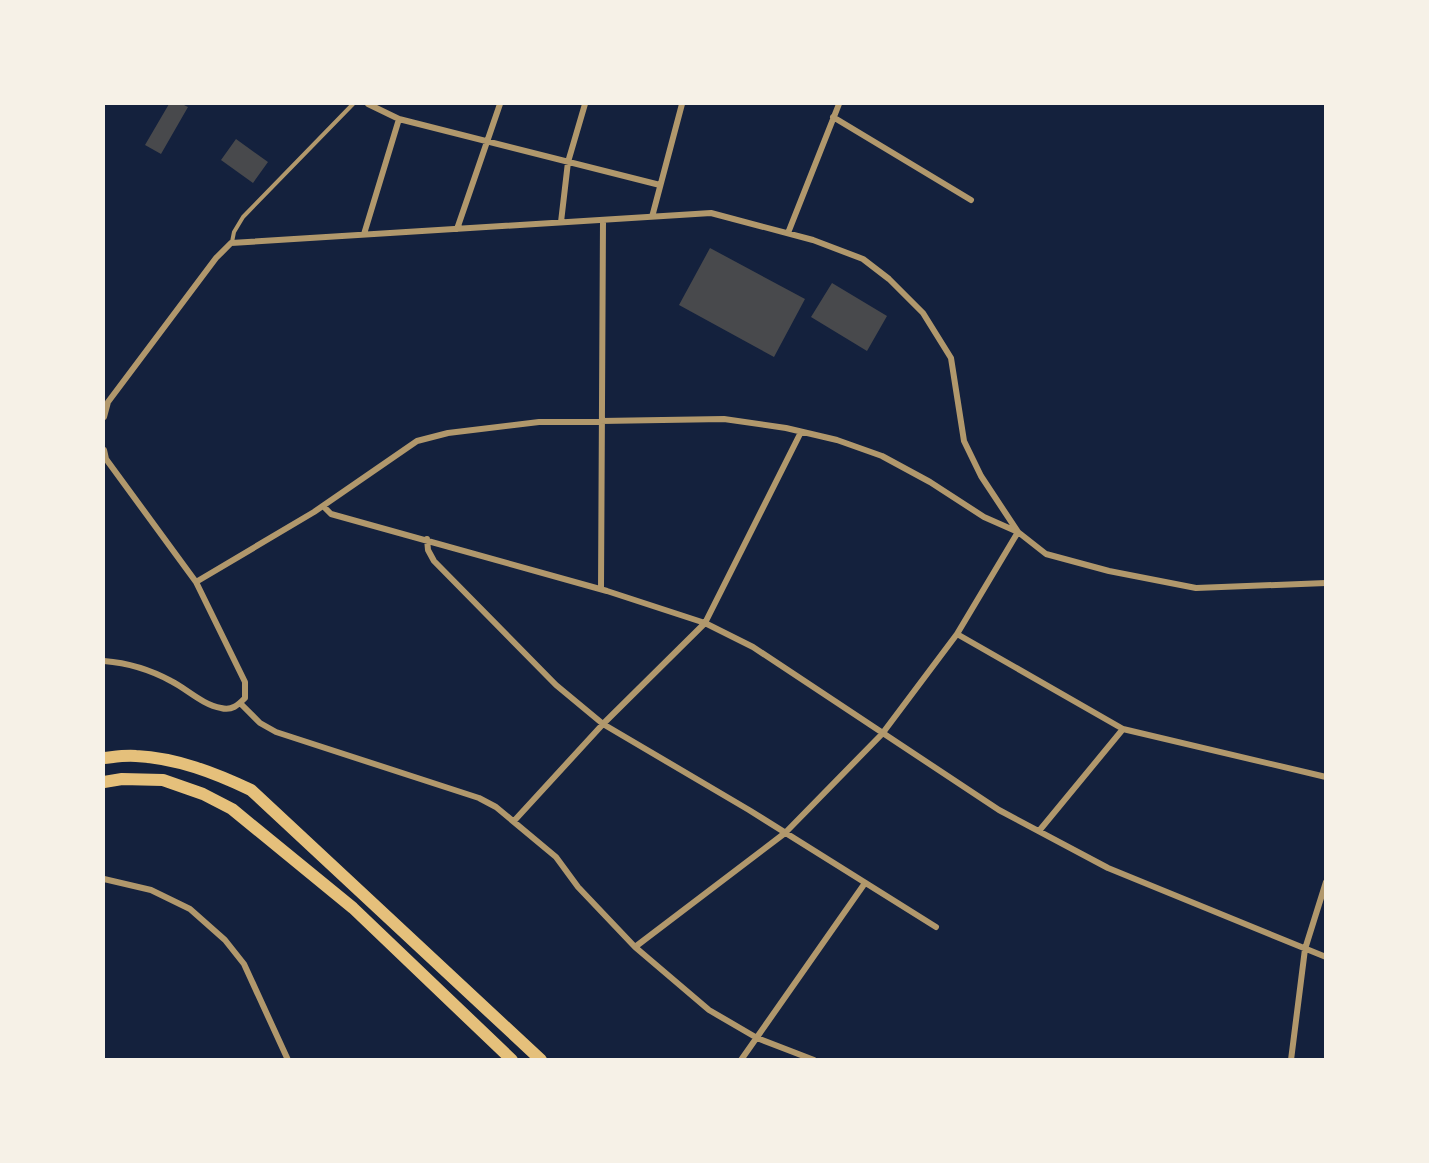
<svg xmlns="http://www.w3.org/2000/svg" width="1429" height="1163" viewBox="0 0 1429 1163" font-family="Georgia,serif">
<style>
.building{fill:#48494c}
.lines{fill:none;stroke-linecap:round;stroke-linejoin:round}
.service{stroke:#b1986c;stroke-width:4}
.minor{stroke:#b1986c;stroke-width:6}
.trunk{stroke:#e5c07b;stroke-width:12}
</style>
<rect width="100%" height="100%" fill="#14213d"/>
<path class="building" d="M 169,104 L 182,104 L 188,107 L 161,154 L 145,145 Z
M 236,139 L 268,162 L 253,183 L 221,160 Z
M 710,248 L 805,299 L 774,357 L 679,305 Z
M 832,283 L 887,316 L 867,351 L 811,317 Z"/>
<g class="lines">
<path class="service" d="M 232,242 L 234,232 L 243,217 L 353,104"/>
<path class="minor" d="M 368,104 L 399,119 L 660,185
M 833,117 L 971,200
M 652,217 L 682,104
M 561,222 L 568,162 L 585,104
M 457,229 L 500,104
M 788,233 L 839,104
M 364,234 L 399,119
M 104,417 L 108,402 L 216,258 L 231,243 L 711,213 L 813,240 L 863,259 L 889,279 L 923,313 L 951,358 L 964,441 L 981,476 L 1018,532 L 1046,554 L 1109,571 L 1196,588 L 1326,583
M 104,450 L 106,459 L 196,582 L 245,682 L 245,698 C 238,705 232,711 221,708 C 203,705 187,689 171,681 C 149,669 129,663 104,661
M 323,506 L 331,514 L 607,591 L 705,623 L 753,647 L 999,810 L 1108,868 L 1326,957
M 427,539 L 428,550 L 434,561 L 556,685 L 603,724 L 749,810 L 936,927
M 196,582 L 314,512 L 417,441 L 448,433 L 539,422 L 724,419 L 786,428 L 837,440 L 882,456 L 930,482 L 984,517 L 1018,532 L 957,634 L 882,734 L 785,833 L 635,947
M 601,589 L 603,220
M 957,634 L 1123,729 L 1326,777
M 240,703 L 260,723 L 276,732 L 479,798 L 496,807 L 556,857 L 578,887 L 635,947 L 709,1010 L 757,1038 L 814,1060
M 514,821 L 603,724 L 705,623 L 801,432
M 1039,831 L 1123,729
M 104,879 L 151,890 L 190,909 L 225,940 L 244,964 L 288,1060
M 741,1060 L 865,883
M 1291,1060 L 1305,949 L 1326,882"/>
<path class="trunk" d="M 104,758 C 114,757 125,755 136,756 C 177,758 215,773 251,790 L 541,1060
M 104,782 L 122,779 L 163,780 L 203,794 L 232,809 L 353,908 L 512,1060"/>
</g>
<rect width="1429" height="1163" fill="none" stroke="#f6f1e7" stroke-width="210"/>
</svg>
